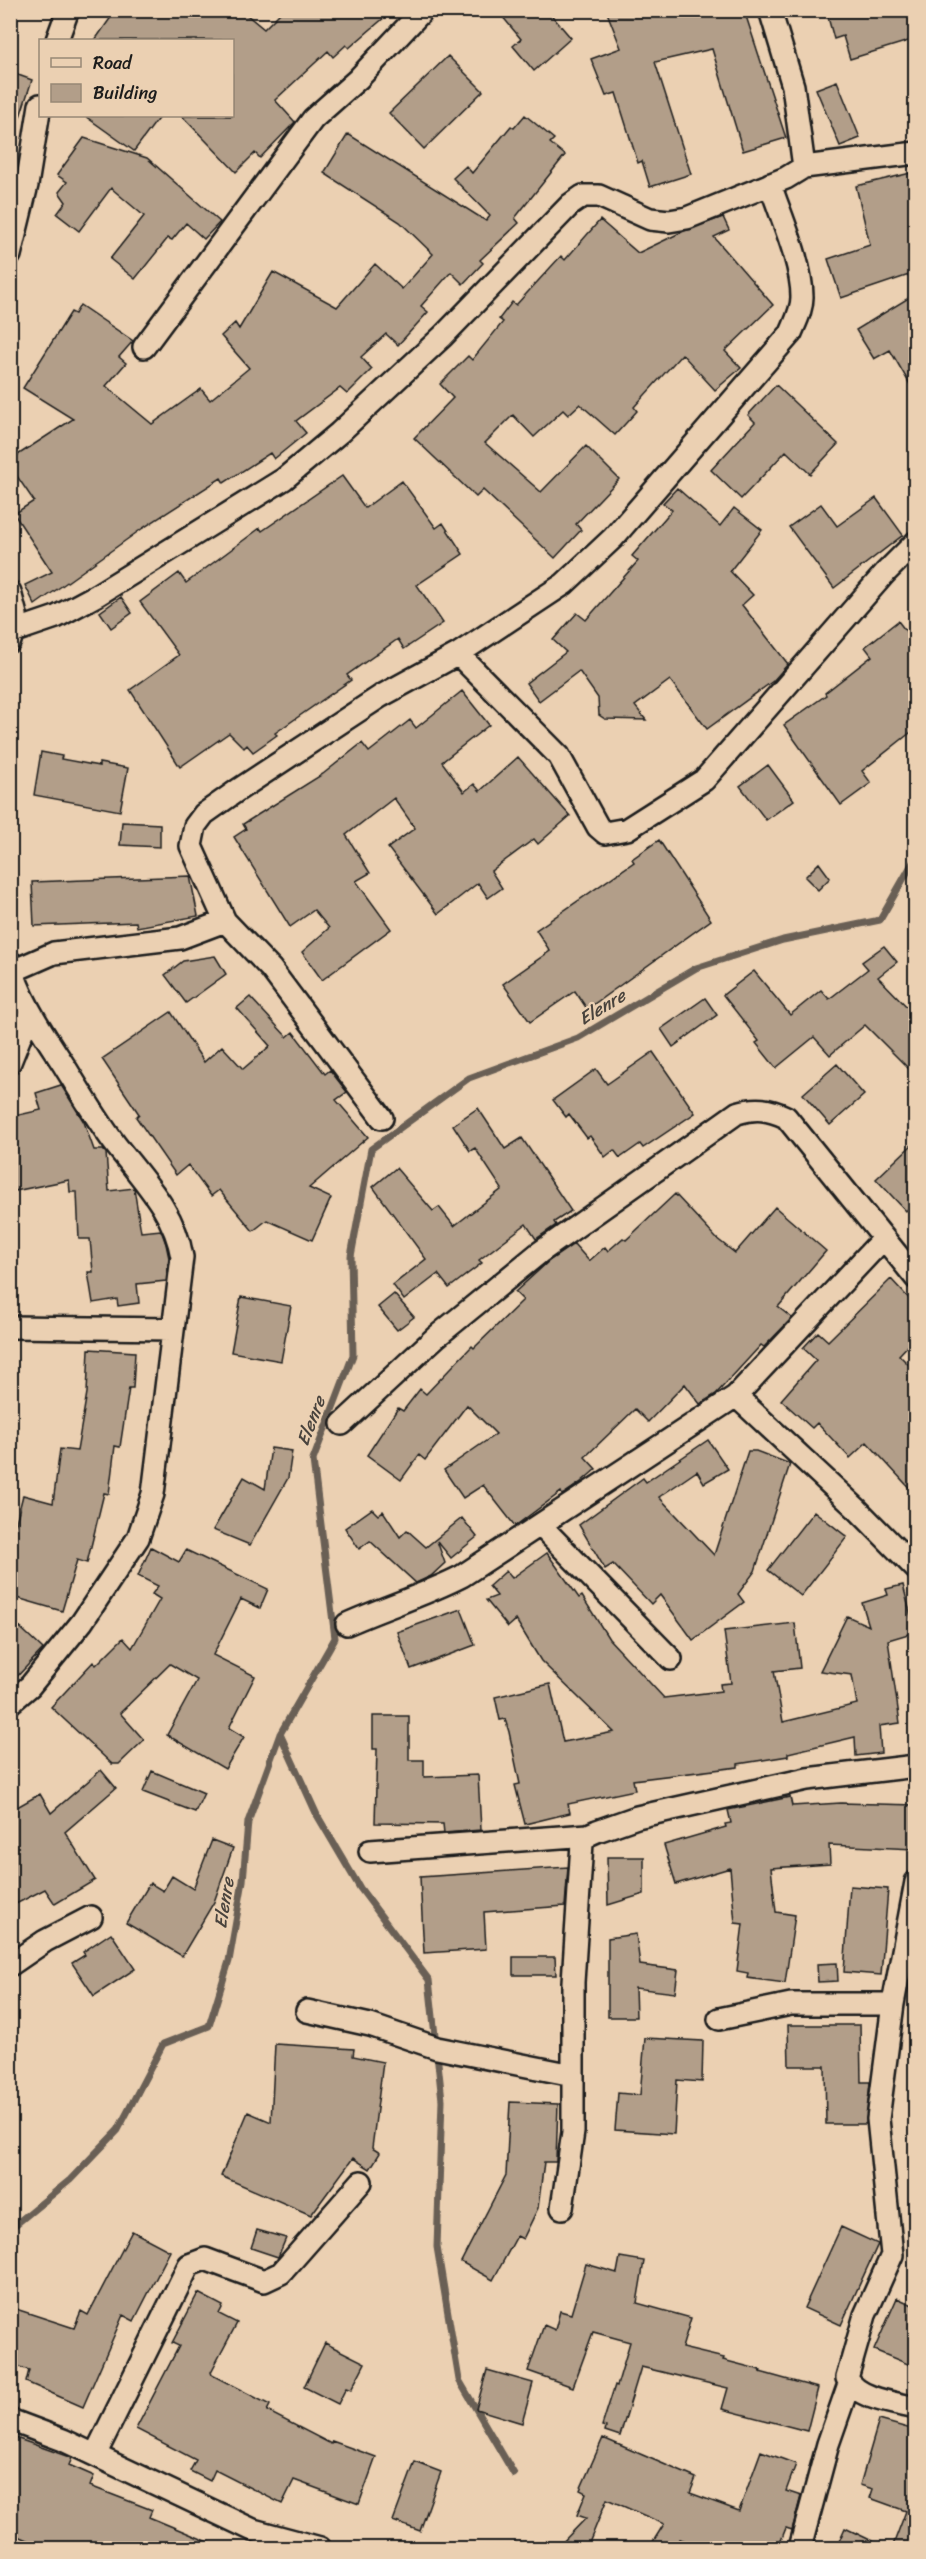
<svg xmlns="http://www.w3.org/2000/svg" width="926" height="2559" viewBox="0 0 926 2559" font-family="Sriracha,sans-serif">
<style>
.lines{fill:none;stroke-linecap:round;stroke-linejoin:round}
.stream{stroke:#695f54;stroke-width:7}
.building{fill:#b29e89;stroke:#1c1c1c;stroke-width:1.5}
.street-casing{stroke:#1c1c1c;stroke-width:26}
.street{stroke:#ebd0b2;stroke-width:21}
.labels{text-anchor:middle;dominant-baseline:central;stroke-width:4.5;stroke-linejoin:round;paint-order:stroke}
.water-label{font-size:18px;font-style:italic;fill:#49433d;stroke:#ebd0b2}
</style>
<rect width="100%" height="100%" fill="#ebd0b2"/>
<filter id="ink" filterUnits="userSpaceOnUse"><feTurbulence type="fractalNoise" baseFrequency=".0167" numOctaves="2"/><feDisplacementMap in="SourceGraphic" scale="12" xChannelSelector="R" yChannelSelector="G"/><feConvolveMatrix kernelMatrix="1 2 1 2 8 2 1 2 1" color-interpolation-filters="sRGB"/></filter>
<g filter="url(#ink)">
<g class="lines">
<path class="stream" d="M 280,1734 L 317,1815 L 360,1888 L 429,1980 L 442,2100 L 437,2247 L 459,2380 L 514,2474
M 10,2229 L 70,2180 L 118,2130 L 163,2044 L 209,2026 L 229,1961 L 243,1881 L 248,1822 L 280,1734 L 335,1638 L 313,1460 L 353,1355 L 351,1256 L 371,1149 L 469,1078 L 578,1038 L 696,968 L 783,940 L 880,920 L 916,857"/>
</g>
<path class="building" d="M 116,10 L 241,10 L 264,29 L 283,10 L 393,10 L 349,48 L 346,45 L 333,57 L 328,51 L 275,100 L 295,122 L 260,158 L 255,153 L 236,172 L 182,116 L 232,116 L 232,40 L 95,40 Z
M 497,10 L 547,10 L 571,38 L 534,71 L 513,46 L 521,39 Z
M 606,10 L 744,10 L 786,138 L 743,151 L 712,49 L 655,62 L 691,174 L 650,187 L 642,161 L 638,163 L 616,93 L 606,96 L 591,59 L 621,48 Z
M 826,10 L 915,10 L 915,39 L 850,59 L 843,36 L 834,39 Z
M 448,56 L 483,91 L 424,149 L 389,113 Z
M 10,72 L 32,80 L 14,135 L 10,135 Z
M 837,81 L 860,138 L 840,146 L 816,89 Z
M 525,115 L 554,139 L 550,143 L 565,155 L 515,218 L 519,223 L 480,260 L 483,263 L 463,284 L 451,272 L 421,306 L 428,312 L 398,345 L 386,334 L 361,357 L 372,369 L 347,394 L 340,388 L 296,421 L 306,433 L 274,459 L 270,453 L 224,483 L 221,478 L 143,528 L 35,605 L 25,585 L 52,572 L 14,514 L 34,501 L 10,466 L 10,460 L 73,419 L 23,388 L 71,312 L 75,314 L 80,305 L 133,341 L 119,357 L 126,363 L 106,386 L 152,424 L 201,389 L 210,400 L 249,368 L 221,336 L 235,323 L 239,329 L 273,272 L 337,307 L 375,264 L 402,289 L 433,254 L 400,222 L 324,173 L 348,134 L 486,221 L 490,216 L 453,178 L 466,166 L 472,173 L 511,126 L 514,128 Z
M 85,116 L 160,116 L 134,151 Z
M 84,138 L 147,158 L 220,222 L 204,239 L 186,223 L 172,240 L 168,238 L 135,279 L 110,259 L 144,216 L 111,188 L 79,231 L 57,214 L 66,202 L 59,192 L 67,182 L 57,175 Z
M 915,172 L 915,273 L 841,298 L 828,259 L 870,245 L 856,186 Z
M 723,217 L 729,230 L 714,237 L 773,305 L 725,351 L 741,368 L 715,390 L 682,354 L 634,407 L 637,411 L 615,435 L 580,404 L 568,415 L 563,410 L 534,437 L 513,415 L 485,443 L 541,492 L 586,446 L 619,479 L 576,524 L 581,530 L 555,558 L 483,490 L 476,497 L 414,438 L 453,398 L 440,384 L 468,356 L 472,360 L 503,322 L 499,319 L 512,302 L 516,305 L 561,256 L 565,260 L 600,220 L 638,253 L 684,231 Z
M 915,294 L 915,393 L 890,350 L 874,359 L 856,330 Z
M 776,385 L 838,444 L 810,474 L 786,451 L 741,499 L 711,470 L 755,422 L 748,415 Z
M 342,476 L 365,508 L 402,481 L 436,528 L 443,523 L 463,554 L 417,585 L 443,623 L 404,649 L 398,639 L 347,675 L 351,680 L 275,733 L 277,735 L 253,752 L 247,745 L 244,748 L 229,733 L 180,767 L 130,690 L 179,655 L 140,602 L 179,573 L 186,583 L 260,528 L 262,531 Z
M 677,488 L 720,526 L 734,508 L 762,530 L 730,571 L 753,595 L 742,605 L 788,664 L 773,681 L 707,729 L 670,680 L 635,706 L 646,720 L 605,719 L 599,715 L 598,698 L 579,671 L 539,701 L 526,683 L 566,652 L 553,640 L 577,613 L 586,620 L 638,561 L 632,556 L 672,510 L 663,503 Z
M 876,498 L 903,535 L 834,588 L 789,527 L 821,504 L 837,526 Z
M 121,597 L 132,613 L 111,628 L 100,612 Z
M 898,621 L 915,643 L 915,729 L 862,771 L 871,783 L 841,805 L 784,725 L 826,695 L 825,693 L 872,656 L 865,647 Z
M 462,691 L 489,725 L 442,762 L 464,792 L 474,784 L 480,791 L 518,757 L 570,816 L 538,844 L 534,839 L 491,871 L 502,888 L 488,898 L 478,883 L 438,914 L 388,848 L 415,828 L 394,798 L 346,835 L 370,873 L 356,881 L 391,929 L 322,980 L 302,952 L 329,928 L 314,910 L 290,927 L 234,837 L 246,829 L 243,824 L 323,774 L 362,743 L 369,752 L 410,720 L 416,728 Z
M 41,752 L 62,756 L 61,759 L 99,766 L 99,763 L 128,768 L 120,811 L 34,795 Z
M 768,765 L 794,800 L 766,820 L 740,786 Z
M 122,822 L 160,824 L 160,847 L 120,845 Z
M 659,840 L 711,920 L 587,1009 L 575,991 L 530,1022 L 503,984 L 550,951 L 536,930 L 634,862 L 632,859 Z
M 819,863 L 830,878 L 818,890 L 805,877 Z
M 190,876 L 198,916 L 137,927 L 136,922 L 34,926 L 32,882 Z
M 884,946 L 897,962 L 878,977 L 915,1015 L 915,1075 L 865,1025 L 830,1055 L 814,1037 L 776,1068 L 756,1043 L 759,1041 L 723,995 L 754,971 L 790,1015 L 821,990 L 829,999 L 868,969 L 862,962 Z
M 215,956 L 226,974 L 186,1003 L 165,975 L 183,961 Z
M 250,997 L 287,1037 L 293,1032 L 325,1074 L 330,1070 L 347,1092 L 336,1100 L 368,1137 L 309,1188 L 331,1198 L 312,1240 L 267,1220 L 253,1231 L 219,1190 L 211,1196 L 188,1165 L 176,1175 L 136,1117 L 139,1114 L 102,1059 L 171,1012 L 204,1062 L 222,1046 L 243,1069 L 270,1046 L 237,1008 Z
M 705,998 L 717,1015 L 673,1047 L 661,1029 Z
M 653,1052 L 695,1113 L 643,1148 L 640,1144 L 620,1158 L 614,1150 L 605,1157 L 590,1136 L 587,1138 L 569,1114 L 566,1117 L 553,1100 L 596,1069 L 607,1084 Z
M 837,1064 L 864,1095 L 830,1125 L 803,1094 Z
M 61,1085 L 84,1122 L 94,1150 L 103,1150 L 106,1153 L 109,1191 L 134,1188 L 141,1232 L 161,1230 L 166,1244 L 169,1258 L 166,1281 L 137,1284 L 139,1303 L 118,1306 L 117,1299 L 93,1303 L 88,1272 L 93,1272 L 90,1239 L 79,1239 L 77,1192 L 70,1192 L 69,1180 L 10,1192 L 10,1117 L 41,1110 L 36,1093 Z
M 478,1108 L 505,1149 L 522,1138 L 571,1211 L 554,1222 L 556,1225 L 536,1239 L 526,1224 L 479,1260 L 482,1263 L 449,1288 L 438,1274 L 404,1300 L 393,1285 L 426,1259 L 373,1187 L 396,1168 L 433,1211 L 439,1207 L 454,1226 L 502,1189 L 475,1148 L 470,1151 L 453,1125 Z
M 915,1142 L 915,1202 L 906,1211 L 876,1179 Z
M 675,1194 L 716,1238 L 735,1253 L 775,1207 L 826,1251 L 778,1307 L 792,1318 L 764,1347 L 761,1345 L 716,1394 L 700,1404 L 685,1384 L 648,1422 L 635,1409 L 585,1457 L 596,1469 L 581,1482 L 562,1495 L 561,1492 L 515,1526 L 483,1485 L 463,1498 L 444,1470 L 496,1434 L 467,1405 L 425,1460 L 419,1455 L 401,1480 L 367,1455 L 398,1408 L 403,1411 L 420,1389 L 426,1394 L 472,1346 L 474,1348 L 523,1300 L 515,1292 L 549,1261 L 574,1244 L 589,1261 L 605,1247 L 608,1251 L 623,1238 L 626,1240 Z
M 891,1279 L 915,1305 L 915,1338 L 899,1355 L 915,1371 L 915,1494 L 867,1442 L 850,1458 L 817,1423 L 812,1428 L 781,1400 L 816,1360 L 803,1348 L 818,1332 L 828,1341 Z
M 394,1294 L 414,1317 L 397,1330 L 378,1307 Z
M 241,1297 L 291,1306 L 281,1361 L 231,1352 Z
M 89,1349 L 135,1352 L 133,1388 L 129,1388 L 120,1447 L 115,1446 L 109,1494 L 104,1493 L 87,1563 L 77,1560 L 62,1611 L 10,1596 L 10,1546 L 23,1495 L 53,1503 L 60,1449 L 77,1451 L 87,1393 Z
M 708,1440 L 728,1469 L 704,1483 L 697,1471 L 659,1497 L 714,1555 L 748,1451 L 756,1451 L 790,1464 L 755,1571 L 738,1594 L 744,1602 L 693,1640 L 660,1595 L 651,1604 L 613,1564 L 605,1569 L 579,1525 L 643,1478 L 646,1482 Z
M 271,1448 L 292,1451 L 288,1478 L 250,1545 L 213,1530 L 244,1477 L 265,1489 Z
M 372,1509 L 378,1515 L 383,1511 L 400,1537 L 407,1530 L 426,1547 L 462,1518 L 477,1537 L 451,1558 L 437,1541 L 445,1563 L 431,1576 L 416,1583 L 370,1541 L 359,1549 L 345,1528 Z
M 814,1511 L 847,1537 L 801,1596 L 768,1570 Z
M 151,1547 L 179,1562 L 186,1550 L 268,1589 L 260,1608 L 241,1599 L 213,1655 L 255,1676 L 229,1728 L 244,1737 L 225,1769 L 167,1735 L 197,1680 L 170,1664 L 120,1713 L 144,1740 L 119,1764 L 112,1764 L 51,1707 L 93,1662 L 96,1665 L 123,1638 L 132,1648 L 160,1599 L 152,1594 L 158,1586 L 138,1576 Z
M 547,1553 L 579,1598 L 582,1596 L 609,1639 L 664,1698 L 721,1691 L 720,1684 L 731,1683 L 724,1631 L 795,1623 L 800,1668 L 774,1671 L 783,1722 L 857,1704 L 852,1675 L 820,1671 L 847,1616 L 869,1626 L 862,1603 L 888,1595 L 886,1589 L 903,1585 L 915,1632 L 888,1640 L 900,1723 L 879,1726 L 881,1753 L 856,1756 L 855,1737 L 788,1753 L 788,1756 L 738,1764 L 738,1767 L 633,1780 L 635,1790 L 568,1804 L 570,1813 L 525,1824 L 515,1785 L 520,1784 L 509,1732 L 505,1719 L 500,1720 L 495,1697 L 550,1684 L 563,1742 L 614,1732 L 541,1661 L 516,1620 L 508,1627 L 486,1600 L 497,1596 L 489,1586 L 506,1571 L 512,1578 Z
M 461,1609 L 475,1645 L 411,1669 L 397,1632 Z
M 10,1618 L 43,1649 L 10,1684 Z
M 373,1716 L 409,1716 L 409,1760 L 424,1760 L 424,1777 L 478,1775 L 481,1830 L 444,1833 L 443,1824 L 375,1823 L 377,1749 L 373,1749 Z
M 101,1770 L 116,1788 L 65,1832 L 95,1880 L 55,1904 L 45,1889 L 10,1907 L 10,1811 L 40,1794 L 51,1813 Z
M 152,1771 L 204,1793 L 195,1812 L 143,1792 Z
M 790,1797 L 792,1806 L 841,1803 L 915,1805 L 914,1849 L 829,1845 L 830,1864 L 771,1868 L 776,1912 L 795,1915 L 785,1983 L 747,1978 L 748,1973 L 737,1971 L 743,1924 L 735,1923 L 730,1868 L 676,1884 L 664,1845 L 726,1827 L 725,1824 L 731,1823 L 728,1810 Z
M 212,1840 L 233,1848 L 214,1902 L 182,1956 L 126,1923 L 150,1883 L 163,1891 L 172,1876 L 193,1889 Z
M 607,1857 L 644,1857 L 644,1894 L 608,1905 Z
M 568,1867 L 565,1906 L 484,1912 L 486,1949 L 424,1953 L 420,1877 Z
M 850,1886 L 888,1889 L 881,1975 L 844,1972 Z
M 111,1933 L 135,1969 L 94,1996 L 72,1963 L 85,1955 L 83,1952 Z
M 636,1934 L 640,1965 L 678,1970 L 675,1993 L 635,1988 L 636,2017 L 608,2017 L 608,1938 Z
M 513,1957 L 555,1957 L 556,1975 L 513,1975 Z
M 837,1963 L 838,1981 L 818,1982 L 817,1964 Z
M 788,2025 L 860,2025 L 861,2082 L 870,2082 L 866,2124 L 826,2124 L 825,2066 L 789,2066 Z
M 645,2038 L 703,2041 L 702,2082 L 677,2080 L 674,2134 L 615,2130 L 618,2093 L 640,2095 Z
M 275,2044 L 354,2049 L 353,2056 L 383,2062 L 372,2148 L 380,2153 L 370,2169 L 353,2158 L 311,2215 L 221,2176 L 248,2112 L 271,2122 Z
M 510,2102 L 558,2104 L 556,2160 L 556,2162 L 544,2162 L 538,2208 L 523,2239 L 517,2236 L 493,2280 L 461,2262 L 506,2175 Z
M 841,2227 L 878,2244 L 841,2325 L 804,2308 Z
M 257,2230 L 286,2238 L 278,2257 L 251,2248 Z
M 132,2231 L 170,2251 L 134,2321 L 123,2315 L 83,2407 L 26,2382 L 29,2370 L 10,2364 L 10,2307 L 74,2328 L 81,2311 L 88,2315 Z
M 620,2257 L 644,2261 L 637,2303 L 691,2318 L 682,2348 L 724,2358 L 723,2360 L 761,2370 L 760,2372 L 818,2388 L 807,2431 L 722,2409 L 728,2388 L 641,2367 L 620,2436 L 605,2431 L 606,2427 L 602,2426 L 615,2385 L 617,2386 L 630,2342 L 593,2332 L 573,2387 L 528,2371 L 544,2325 L 555,2330 L 560,2311 L 571,2314 L 586,2264 L 617,2273 Z
M 198,2293 L 223,2306 L 219,2314 L 237,2323 L 211,2372 L 212,2375 L 270,2405 L 267,2411 L 331,2444 L 332,2441 L 376,2457 L 359,2504 L 294,2480 L 282,2504 L 215,2470 L 210,2481 L 190,2471 L 196,2460 L 136,2429 L 179,2346 L 172,2343 Z
M 897,2298 L 915,2306 L 915,2367 L 874,2350 Z
M 325,2343 L 365,2363 L 351,2390 L 346,2388 L 338,2404 L 304,2387 Z
M 487,2370 L 533,2383 L 522,2423 L 476,2409 Z
M 879,2420 L 915,2430 L 915,2548 L 892,2548 L 906,2511 L 870,2498 L 873,2489 L 860,2485 Z
M 10,2436 L 72,2458 L 69,2465 L 94,2476 L 90,2486 L 152,2510 L 149,2517 L 223,2548 L 46,2548 L 10,2533 Z
M 603,2438 L 696,2478 L 690,2493 L 739,2511 L 761,2451 L 796,2464 L 786,2491 L 801,2496 L 792,2530 L 786,2528 L 778,2548 L 705,2548 L 680,2539 L 674,2548 L 649,2548 L 664,2524 L 607,2499 L 587,2548 L 557,2548 L 586,2518 L 577,2515 L 586,2493 L 580,2490 Z
M 415,2462 L 441,2472 L 420,2531 L 393,2521 Z
M 845,2528 L 887,2548 L 836,2548 Z"/>
<g class="lines">
<defs>
<path id="street" d="M 770,10 L 793,86 L 804,167
M 57,40 L 68,10
M 10,255 L 27,185 L 40,105
M 144,347 L 313,119 L 358,79 L 423,10
M 10,592 L 16,615 L 10,641
M 12,632 L 56,617 L 97,595 L 284,479 L 339,433 L 443,336 L 570,205 L 583,196 L 599,196 L 650,219 L 669,221 L 687,218 L 786,178 L 804,167 L 916,153
M 458,654 L 559,756 L 598,827 L 605,833 L 627,829 L 704,780 L 885,573 L 916,542
M 10,962 C 20,1001 44,1034 65,1067 C 81,1093 97,1120 115,1144 C 142,1179 175,1212 182,1257 L 153,1494 L 138,1538 L 82,1622 L 30,1686 L 10,1703
M 13,971 L 54,953 L 180,938 L 225,921
M 10,1062 L 30,1012
M 382,1118 L 271,969 L 225,921 L 191,846 L 195,826 L 204,814 L 238,790 L 381,696 L 458,654 L 564,584 L 613,538 L 791,333 C 796,321 802,310 802,297 C 802,263 781,217 770,184
M 10,1327 L 172,1329
M 736,1396 L 858,1510 L 916,1569
M 342,1424 L 436,1337 L 539,1253 L 737,1113 C 756,1107 769,1109 786,1117 L 916,1278
M 540,1525 L 671,1659
M 347,1624 C 385,1607 425,1595 462,1576 L 736,1396 L 882,1240
M 370,1851 L 588,1835
M 916,1882 L 893,2004 L 878,2119 L 892,2255 L 865,2315 L 847,2378 C 857,2399 895,2403 916,2408
M 10,1965 L 45,1941 L 91,1917
M 307,2011 L 370,2025 L 437,2048 L 573,2075
M 719,2019 L 791,2004 L 893,2004
M 562,2208 L 573,2132 L 573,1982 L 582,1843 L 588,1835 L 597,1831 L 637,1817 L 807,1779 L 916,1766
M 10,2420 L 63,2440 L 253,2530 L 320,2548
M 95,2455 L 189,2265 L 205,2259 L 264,2281 L 281,2273 L 361,2182
M 800,2548 L 828,2444 L 849,2384"/>
</defs>
<use href="#street" class="street-casing"/>
<use href="#street" class="street"/>
</g>
</g>
<g class="labels">
<g class="water-label">
<text transform="translate(602 1007) rotate(-31)">Elenre</text>
<text transform="translate(311 1421) rotate(-69)">Elenre</text>
<text transform="translate(224 1903) rotate(-81)">Elenre</text>
</g>
</g>
<rect width="926" height="2559" fill="none" stroke="#ebd0b2" stroke-width="36"/>
<rect x="18" y="18" width="890" height="2523" fill="none" stroke="#1c1c1c" stroke-width="2" filter="url(#ink)"/>
<rect x="39" y="39" width="195" height="78" fill="#ebd0b2" stroke="#988876" stroke-width="1.5"/>
<rect x="51" y="58" width="30" height="9" fill="#ebd0b2" stroke="#988876" stroke-width="1.5"/>
<text x="93" y="69" font-size="18" fill="#1c1c1c">Road</text>
<rect x="51" y="84" width="30" height="18" fill="#b29e89" stroke="#988876" stroke-width="1.5"/>
<text x="93" y="99" font-size="18" fill="#1c1c1c">Building</text>
</svg>
